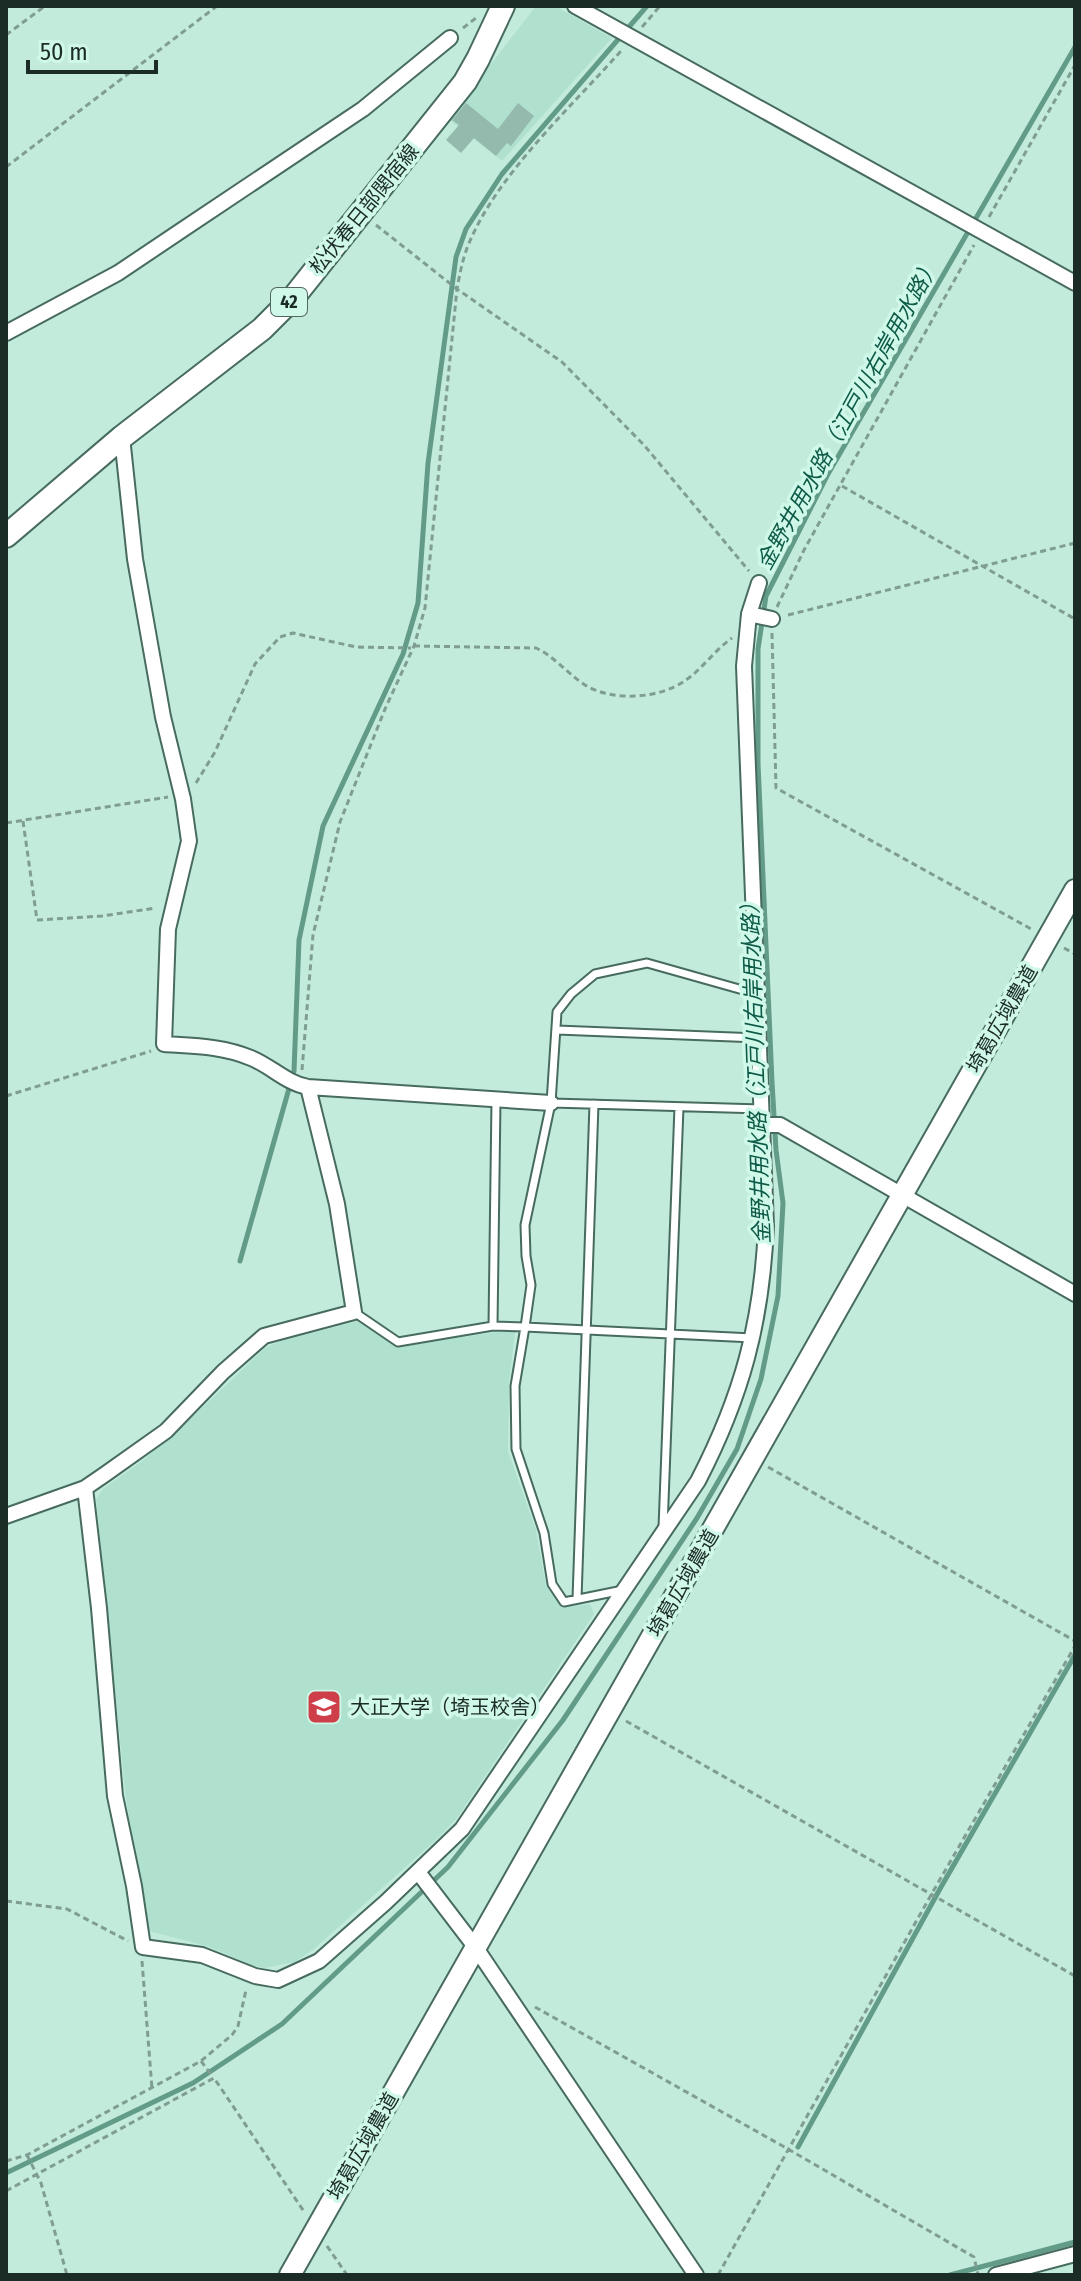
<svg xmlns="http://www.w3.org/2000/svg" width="1081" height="2281" viewBox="0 0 1081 2281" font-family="'Fira Sans Condensed','Noto Sans JP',sans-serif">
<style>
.built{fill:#b0e1cf}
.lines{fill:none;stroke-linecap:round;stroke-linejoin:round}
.stream{stroke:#639b89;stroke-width:5}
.building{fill:#94baad}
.lane-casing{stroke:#476b5f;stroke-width:11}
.street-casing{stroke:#476b5f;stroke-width:18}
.secondary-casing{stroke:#476b5f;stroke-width:24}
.primary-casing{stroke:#476b5f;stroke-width:26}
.path{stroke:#7f9d92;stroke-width:3;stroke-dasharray:6 4;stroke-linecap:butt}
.lane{stroke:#fff;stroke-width:7}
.street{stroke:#fff;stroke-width:14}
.secondary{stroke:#fff;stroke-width:20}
.primary{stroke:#fff;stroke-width:22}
.labels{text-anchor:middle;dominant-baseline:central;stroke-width:7;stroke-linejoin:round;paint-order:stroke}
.shield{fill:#d0f8e9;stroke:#516860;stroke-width:2}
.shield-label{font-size:18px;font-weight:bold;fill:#1b2b26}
.street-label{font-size:20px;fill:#1b2b26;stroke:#d0f8e9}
.poi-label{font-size:20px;fill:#1b2b26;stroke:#d0f8e9;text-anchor:start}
.water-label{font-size:22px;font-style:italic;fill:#0d5a47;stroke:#d0f8e9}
</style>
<rect width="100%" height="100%" fill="#c3ebdc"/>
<path class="built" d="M 536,6 L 555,6 L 612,38 L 502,161 L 448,119 Z
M 359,1321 L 397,1346 L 499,1332 L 515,1332 L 509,1383 L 508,1451 L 536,1530 L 546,1586 L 562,1608 L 590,1604 L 594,1614 L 457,1818 L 438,1838 L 314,1949 L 295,1962 L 264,1968 L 249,1964 L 210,1947 L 149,1931 L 126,1800 L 96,1499 L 103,1489 L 142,1461 L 186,1423 L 265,1348 L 283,1340 Z"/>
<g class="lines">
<path class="stream" d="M 240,1261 L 294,1071 L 299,940 L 323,826 L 403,654 L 418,603 L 428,463 L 456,257 L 466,229 L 502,174 L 647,6
M 798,2147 L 941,1887 L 1075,1655
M 6,2173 L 193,2083 L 282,2024 L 448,1867 L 563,1720 L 697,1518 L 737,1449 L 761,1379 L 778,1296 L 783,1203 L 776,1150 L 772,1082 L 758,763 L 758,649 L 766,596 L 828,474 L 1075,47
M 950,2275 L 1075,2242"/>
</g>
<path class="building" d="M 466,103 L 498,129 L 518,103 L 534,116 L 511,146 L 507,143 L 496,156 L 474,138 L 461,153 L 446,140 L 459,125 L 452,120 Z"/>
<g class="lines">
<defs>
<path id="lane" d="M 557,1030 L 758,1038
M 552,1103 L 762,1109
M 354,1312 L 398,1342 L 493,1326 L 525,1327 L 515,1386 L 516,1449 L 544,1533 L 552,1584 L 564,1602 L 623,1590
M 493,1326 L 496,1100
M 753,1338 L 525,1327 L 531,1285 L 526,1256 L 525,1225 L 551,1103 L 557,1012 L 571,994 L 595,974 L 647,963 L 757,994
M 663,1528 L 679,1107
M 577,1599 L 594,1104"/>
<path id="street" d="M 575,6 L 1075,283
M 6,333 L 118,273 L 182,230 L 363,109 L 450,38
M 122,437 L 135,559 L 163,717 L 183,799 L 189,841 L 168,929 L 164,1044 C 194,1046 223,1046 251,1058 C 271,1066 286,1083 308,1087 L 551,1103
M 749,614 L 772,619
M 763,1125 L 780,1125 L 1075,1294
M 85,1488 L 99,1608 L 115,1796 L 134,1886 L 143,1947 L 202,1955 L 255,1976 L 278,1980 L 319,1961 L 386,1902 L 462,1829 L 698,1481 C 742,1396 762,1322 766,1226 L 744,666 L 749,614 L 759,583
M 6,1516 L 85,1488 L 104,1475 L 166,1431 L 223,1372 L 264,1336 L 354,1312 L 337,1204 L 308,1087
M 418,1872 L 476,1948 L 696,2275
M 996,2275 L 1075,2254"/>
<path id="secondary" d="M 290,2275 L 1075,890"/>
<path id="primary" d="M 6,536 L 122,437 L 262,329 L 293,298 L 465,82 L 478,59 L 503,6"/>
</defs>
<use href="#lane" class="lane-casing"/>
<use href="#street" class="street-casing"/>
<use href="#secondary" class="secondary-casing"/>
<use href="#primary" class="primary-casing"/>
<path class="path" d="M 642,27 L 660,6
M 463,28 L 476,18
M 6,35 L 45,6
M 6,167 L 217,6
M 989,217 L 1075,65
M 376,225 L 457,289 L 562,362 L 644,445 L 749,571
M 842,486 L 1075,619
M 777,607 L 804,550 L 974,245
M 788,615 L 1075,543
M 772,633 L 776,788 L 1033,930
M 414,646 L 536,648 C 555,657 568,674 585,685 C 613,702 660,699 686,680 C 703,668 715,650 732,638
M 196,783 L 215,752 L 255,664 L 280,637 L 293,633 L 356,647 L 411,648
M 23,821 L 37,920 L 102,916 L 156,908
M 6,823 L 168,797
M 1064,948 L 1075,954
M 302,1070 L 313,935 L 340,822 L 385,709 L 414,646 L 425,608 L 457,289 C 460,273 463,256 470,241 C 499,173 571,107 621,51
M 6,1096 L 151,1051
M 768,1467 L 1075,1641
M 626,1721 L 1075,1976
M 6,1901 L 67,1909 L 128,1941
M 142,1961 L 152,2089
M 535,2007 L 788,2149 L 974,2257 L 978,2275
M 201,2061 L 213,2077
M 27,2155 L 41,2183 L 67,2275
M 6,2161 L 27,2155 L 201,2061 L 232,2035 L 238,2026 L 246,1990
M 6,2191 L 214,2078 L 305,2213
M 327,2246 L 347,2275
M 718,2275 L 931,1895 L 1075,1646"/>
<use href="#lane" class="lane"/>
<use href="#street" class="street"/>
<use href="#secondary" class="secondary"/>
<use href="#primary" class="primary"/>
</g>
<defs>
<symbol id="university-square" viewBox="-11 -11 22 22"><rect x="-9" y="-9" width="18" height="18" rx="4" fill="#cf3f49" stroke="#d0f8e9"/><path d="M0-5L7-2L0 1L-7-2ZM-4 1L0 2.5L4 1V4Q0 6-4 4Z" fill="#fff"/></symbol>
</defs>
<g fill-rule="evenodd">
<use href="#university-square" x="304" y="1687" width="40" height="40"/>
</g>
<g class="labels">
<rect class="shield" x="271" y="288" width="36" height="28" rx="6"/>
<g class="shield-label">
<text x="289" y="302">42</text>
</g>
<g class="street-label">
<text transform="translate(364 209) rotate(-51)">松伏春日部関宿線</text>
<text transform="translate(1002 1019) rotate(-60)">埼葛広域農道</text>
<text transform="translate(683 1583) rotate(-60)">埼葛広域農道</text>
<text transform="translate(363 2146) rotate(-60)">埼葛広域農道</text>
</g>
<g class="poi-label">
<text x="350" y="1707">大正大学（埼玉校舎）</text>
</g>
<g class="water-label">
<text transform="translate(848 414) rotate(-61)">金野井用水路（江戸川右岸用水路）</text>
<text transform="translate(756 1068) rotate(-92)">金野井用水路（江戸川右岸用水路）</text>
</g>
</g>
<rect width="1081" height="2281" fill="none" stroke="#1b2b26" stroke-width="16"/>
<path d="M28 60v12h128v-12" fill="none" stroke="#1b2b26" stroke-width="4"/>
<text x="40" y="60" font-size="24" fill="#1b2b26" stroke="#d0f8e9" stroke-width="6" paint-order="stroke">50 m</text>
</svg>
